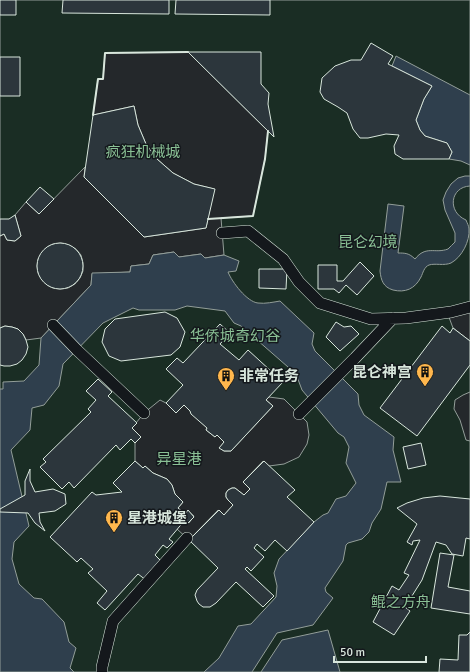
<svg xmlns="http://www.w3.org/2000/svg" width="470" height="672" viewBox="0 0 470 672" font-family="Signika,'Noto Sans SC',sans-serif">
<style>
.green{fill:#1a2d24;stroke:#939e99}
.parking{fill:#24282b;stroke:#939e99;fill-rule:evenodd}
.water{fill:#2f3f4d;stroke:#939e99}
.building{fill:#2c363c;stroke:#d8e6dc}
.lines{fill:none;stroke-linecap:round;stroke-linejoin:round}
.street-casing{stroke:#d8e6dc;stroke-width:12}
.street{stroke:#14181c;stroke-width:11}
.wall{stroke:#d8e6dc;stroke-width:2}
.labels{text-anchor:middle;dominant-baseline:central;stroke-width:3;stroke-linejoin:round;paint-order:stroke}
.park-label{font-size:15px;fill:#8ac095;stroke:#14181c}
.poi-label{font-size:15px;font-weight:bold;fill:#d8e6dc;stroke:#14181c;text-anchor:start}
</style>
<rect width="100%" height="100%" fill="#14181c"/>
<path class="green" d="M 0,0 L 470,0 L 470,672 L 0,672 Z"/>
<path class="parking" d="M 188,52 L 268,131 L 265,159 L 253,216 L 221,218 L 224,255 L 205,258 L 201,254 L 179,257 L 174,252 L 153,255 L 149,264 L 131,266 L 130,272 L 92,274 L 91,285 L 41,338 L 26,340 L 23,334 L 18,329 L 12,327 L 5,326 L 0,328 L 0,236 L 4,234 L 7,240 L 15,241 L 21,236 L 15,215 L 26,202 L 39,214 L 85,167 L 84,177 L 144,237 L 206,228 L 214,189 L 194,184 L 173,173 L 157,159 L 146,144 L 138,125 L 134,106 L 93,115 L 98,79 L 103,79 L 105,53 ZM 61,243 L 69,245 L 76,249 L 81,255 L 83,263 L 83,271 L 80,278 L 75,284 L 68,288 L 60,289 L 53,288 L 47,285 L 42,280 L 38,273 L 37,266 L 38,259 L 42,253 L 47,247 L 53,244 Z
M 470,306 L 470,341 L 453,328 L 447,312 Z
M 470,392 L 470,441 L 466,440 L 460,420 L 454,409 L 455,400 L 463,395 Z
M 269,397 L 284,399 L 307,422 L 309,435 L 307,444 L 299,457 L 284,464 L 269,466 L 263,461 L 243,482 L 250,489 L 244,495 L 235,488 L 232,488 L 228,490 L 226,493 L 226,497 L 228,500 L 233,505 L 224,515 L 218,510 L 189,540 L 177,529 L 185,520 L 189,523 L 194,516 L 188,511 L 185,514 L 178,508 L 183,502 L 175,494 L 172,485 L 167,479 L 153,473 L 145,466 L 143,468 L 135,461 L 135,443 L 141,437 L 132,428 L 144,413 L 160,400 L 166,403 L 176,413 L 184,405 L 207,428 L 206,430 L 215,437 L 217,435 L 224,442 L 220,448 L 224,451 L 231,451 L 273,406 L 266,400 Z"/>
<path class="water" d="M 396,56 L 470,95 L 470,165 L 461,161 L 449,159 L 452,152 L 447,143 L 425,136 L 420,130 L 416,120 L 424,99 L 432,86 L 392,66 Z
M 465,176 L 470,176 L 470,186 C 450,187 447,212 466,220 C 467,223 469,226 469,229 C 470,241 462,257 451,263 C 444,266 435,263 429,265 C 424,267 423,273 421,277 C 415,289 405,293 393,290 C 383,287 381,280 380,271 L 388,204 L 404,206 L 398,253 C 405,253 409,253 415,259 C 426,245 435,254 448,249 C 450,247 453,244 455,242 L 455,233 L 445,210 L 443,200 L 446,192 L 451,184 L 458,178 Z
M 174,252 L 179,257 L 201,254 L 205,258 L 224,255 L 239,261 L 236,271 L 228,272 C 232,282 247,302 258,303 C 265,304 274,302 280,301 L 314,333 L 312,344 L 315,351 L 358,394 L 359,405 L 364,415 L 394,437 L 393,450 L 401,482 L 387,482 L 381,509 L 372,523 L 369,532 L 362,539 L 348,543 L 346,545 L 343,561 L 325,588 L 326,592 L 333,598 L 313,625 L 277,633 L 252,672 L 204,672 L 219,658 L 238,626 L 251,624 L 276,597 L 277,586 L 274,573 L 279,559 L 314,522 L 323,515 L 328,513 L 336,499 L 346,496 L 356,483 L 346,463 L 349,447 L 344,437 L 338,433 L 302,390 L 296,374 L 241,326 L 234,323 L 225,311 L 187,306 L 175,310 L 139,310 L 133,308 L 103,323 L 63,364 L 59,386 L 44,405 L 32,408 L 30,430 L 11,450 L 29,526 L 14,542 L 12,559 L 19,584 L 34,598 L 42,599 L 64,622 L 69,642 L 76,648 L 70,668 L 74,672 L 0,672 L 0,389 L 3,389 L 3,382 L 24,381 L 39,365 L 41,338 L 91,285 L 92,273 L 130,272 L 131,266 L 149,264 L 153,255 Z
M 328,630 L 340,672 L 261,672 L 282,640 Z"/>
<path class="building" d="M 0,0 L 16,0 L 16,15 L 0,15 Z
M 63,0 L 169,0 L 169,14 L 62,13 Z
M 176,0 L 270,0 L 270,15 L 175,14 Z
M 371,43 L 393,56 L 388,64 L 432,86 L 424,99 L 416,120 L 420,130 L 425,136 L 447,143 L 452,152 L 449,159 L 403,159 L 395,154 L 394,146 L 399,135 L 386,134 L 368,138 L 360,138 L 353,129 L 347,113 L 338,107 L 324,99 L 320,92 L 322,78 L 335,66 L 351,60 L 361,60 Z
M 188,52 L 261,52 L 261,84 L 269,93 L 268,104 L 274,137 Z
M 0,57 L 20,57 L 20,96 L 0,96 Z
M 134,106 L 138,125 L 146,144 L 157,159 L 173,173 L 194,184 L 215,189 L 206,228 L 144,237 L 84,177 L 93,115 Z
M 40,187 L 54,199 L 39,214 L 26,202 Z
M 15,215 L 21,236 L 15,241 L 7,240 L 4,234 L 0,236 L 0,219 L 9,219 Z
M37 266a23 23 0 1 1 46 0a23 23 0 1 1-46 0Z
M 360,262 L 374,276 L 357,295 L 346,285 L 339,293 L 334,289 L 318,289 L 318,265 L 337,265 L 337,281 L 343,281 Z
M 259,269 L 287,269 L 286,289 L 259,288 Z
M 165,312 L 177,318 L 185,332 L 180,347 L 171,355 L 121,361 L 109,356 L 102,342 L 105,329 L 115,319 Z
M 336,322 L 344,327 L 351,326 L 359,334 L 340,351 L 326,337 Z
M 220,324 L 230,333 L 220,344 L 239,360 L 248,350 L 283,382 L 266,400 L 273,406 L 231,451 L 224,451 L 219,448 L 224,442 L 217,435 L 215,437 L 206,430 L 207,428 L 191,414 L 190,411 L 184,405 L 176,413 L 166,403 L 183,385 L 166,369 L 177,358 L 183,363 Z
M 5,326 L 12,327 L 18,329 L 23,334 L 26,340 L 28,347 L 26,354 L 22,360 L 17,364 L 10,366 L 4,366 L 0,365 L 0,328 Z
M 442,326 L 450,333 L 453,328 L 470,341 L 470,365 L 417,436 L 380,408 Z
M 98,379 L 112,392 L 108,396 L 137,423 L 132,428 L 141,437 L 135,443 L 131,439 L 120,450 L 116,445 L 74,488 L 69,482 L 62,489 L 40,467 L 46,462 L 43,459 L 91,412 L 88,409 L 96,400 L 86,391 Z
M 421,443 L 426,465 L 408,469 L 403,447 Z
M 135,461 L 143,468 L 145,466 L 153,473 L 167,479 L 172,485 L 175,494 L 183,502 L 178,508 L 185,514 L 188,510 L 194,517 L 188,523 L 185,520 L 169,539 L 173,542 L 167,548 L 163,545 L 155,555 L 162,562 L 146,580 L 138,574 L 105,610 L 97,603 L 107,591 L 88,573 L 93,569 L 81,558 L 77,562 L 50,537 L 92,492 L 96,495 L 122,492 L 113,483 Z
M 264,461 L 295,490 L 287,497 L 314,522 L 287,551 L 275,540 L 265,551 L 257,544 L 254,548 L 264,557 L 251,571 L 247,567 L 245,569 L 274,596 L 263,607 L 236,582 L 216,603 L 210,607 L 203,607 L 199,604 L 197,601 L 195,595 L 197,590 L 218,568 L 189,540 L 219,510 L 224,515 L 233,505 L 228,500 L 226,497 L 226,493 L 228,490 L 232,488 L 235,488 L 244,495 L 250,489 L 243,482 Z
M 30,469 L 30,481 L 35,492 L 53,489 L 65,494 L 66,504 L 55,511 L 39,513 L 40,522 L 45,531 L 35,523 L 28,513 L 0,512 L 0,509 L 25,495 L 25,481 Z
M 440,496 L 470,499 L 470,539 L 466,538 L 463,556 L 452,554 L 446,545 L 436,542 L 422,580 L 405,607 L 410,611 L 394,635 L 373,622 L 392,586 L 399,590 L 409,575 L 404,573 L 420,540 L 413,541 L 412,545 L 407,542 L 417,524 L 397,508 L 407,503 L 423,498 Z
M 440,553 L 454,555 L 448,587 L 470,591 L 470,614 L 431,608 Z
M 470,632 L 470,672 L 439,672 L 440,659 L 458,660 L 459,635 L 467,635 Z"/>
<g class="lines">
<defs>
<path id="street" d="M 222,233 L 248,231 L 283,259 L 299,282 L 320,303 L 371,319 L 406,318 L 451,312 L 470,307
M 53,325 L 77,350 L 144,413
M 299,414 L 355,358 L 393,318
M 102,672 L 102,667 L 113,621 L 187,538"/>
</defs>
<use href="#street" class="street-casing"/>
<use href="#street" class="street"/>
<path class="wall" d="M 93,115 L 98,79 L 103,79 L 105,53 L 188,52
M 208,219 L 253,216 L 265,159 L 268,131"/>
</g>
<defs>
<symbol id="building-pin" viewBox="-11 -11 22 30"><path d="M0 17L-7.5 6A9.5 9.5 0 1 1 7.5 6Z" fill="#ffb74d" stroke="#14181c"/><path d="M-4-6H4V6H1V3H-1V6H-4ZM-2.5-4.3h1.7v1.8h-1.7ZM.8-4.3h1.7v1.8H.8ZM-2.5-1h1.7V.8h-1.7ZM.8-1h1.7V.8H.8Z" fill="#111"/></symbol>
</defs>
<g fill-rule="evenodd">
<use href="#building-pin" x="415" y="362" width="20" height="27"/>
<use href="#building-pin" x="216" y="366" width="20" height="27"/>
<use href="#building-pin" x="104" y="508" width="20" height="27"/>
</g>
<g class="labels">
<g class="park-label">
<text x="143" y="152">疯狂机械城</text>
<text x="368" y="242">昆仑幻境</text>
<text x="235" y="336">华侨城奇幻谷</text>
<text x="179" y="459">异星港</text>
<text x="401" y="602">鲲之方舟</text>
</g>
<g class="poi-label">
<text x="412" y="372" text-anchor="end">昆仑神宫</text>
<text x="239" y="376">非常任务</text>
<text x="127" y="518">星港城堡</text>
</g>
</g>
<path d="M334 656v6h92v-6" fill="none" stroke="#d8e6dc" stroke-width="2"/>
<text x="340" y="656" font-size="12" fill="#d8e6dc" stroke="#14181c" stroke-width="3" paint-order="stroke">50 m</text>
</svg>
